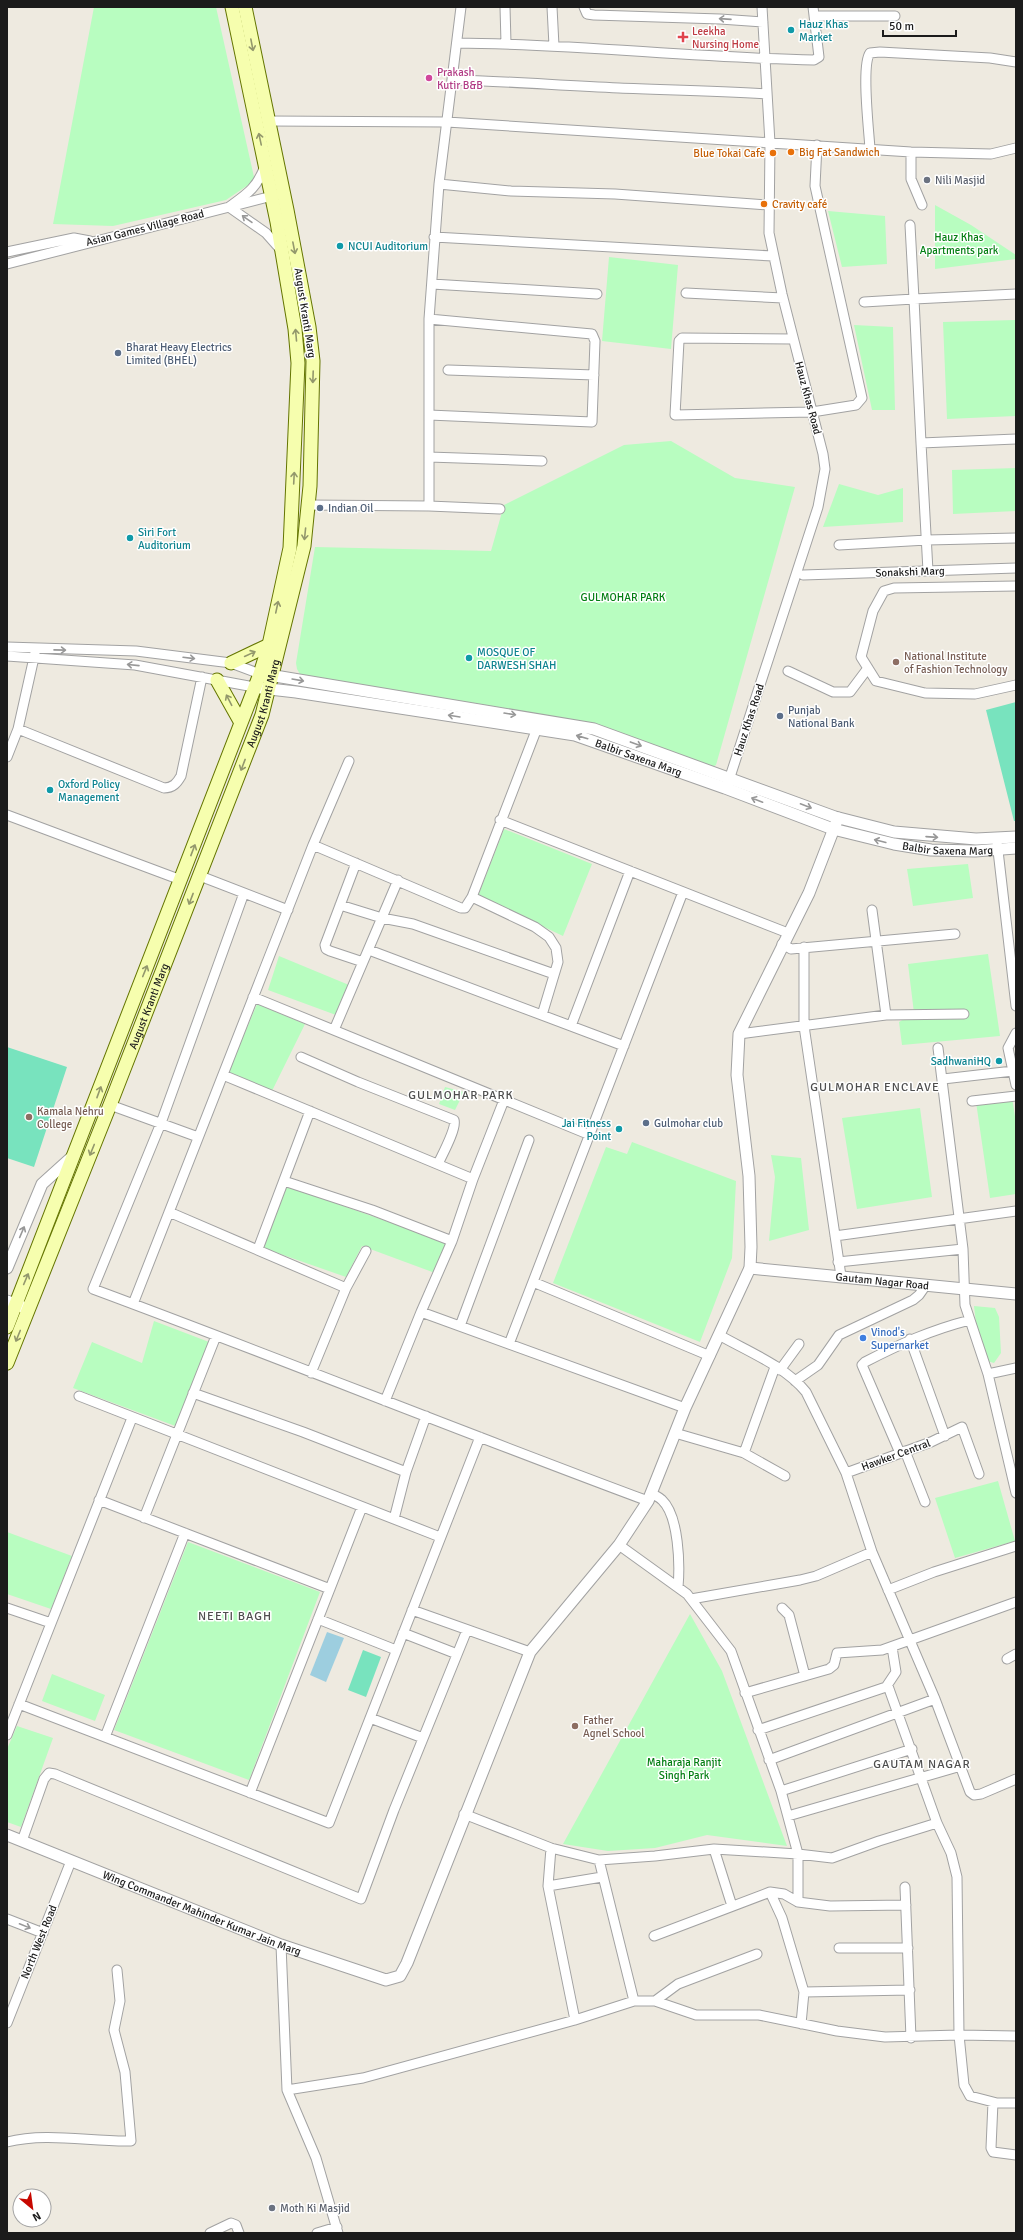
<svg xmlns="http://www.w3.org/2000/svg" width="1023" height="2240" viewBox="0 0 1023 2240" font-family="Signika,sans-serif">
<style>
.park{fill:#b8fdc0}
.pitch{fill:#78e3be}
.water{fill:#9dcedf}
.lines{fill:none;stroke-linecap:round;stroke-linejoin:round}
.minor-casing{stroke:#a2a2a2;stroke-width:11}
.tertiary-casing{stroke:#a2a2a2;stroke-width:13}
.secondary-casing{stroke:#647500;stroke-width:15}
.minor{stroke:#fff;stroke-width:9}
.tertiary{stroke:#fff;stroke-width:11}
.secondary{stroke:#f6feae;stroke-width:13}
.oneway{stroke:#989898}
.oneway2{stroke:#93986c}
.culture-dot{fill:#0f9aa8;stroke:#fff;stroke-width:1.5}
.health-dot{fill:#e0444e;stroke:#fff;stroke-width:1.5}
.hotel-dot{fill:#d1479c;stroke:#fff;stroke-width:1.5}
.food-dot{fill:#e8710a;stroke:#fff;stroke-width:1.5}
.worship-dot{fill:#6b7280;stroke:#fff;stroke-width:1.5}
.service-dot{fill:#5c6f8a;stroke:#fff;stroke-width:1.5}
.education-dot{fill:#8d6e63;stroke:#fff;stroke-width:1.5}
.shop-dot{fill:#3f7fe0;stroke:#fff;stroke-width:1.5}
.labels{text-anchor:middle;dominant-baseline:central;stroke-width:3;stroke-linejoin:round;paint-order:stroke}
.culture-label{font-size:11px;fill:#0d838f;stroke:#fff;text-anchor:start}
.health-label{font-size:11px;fill:#be3a42;stroke:#fff;text-anchor:start}
.hotel-label{font-size:11px;fill:#b23c85;stroke:#fff;text-anchor:start}
.food-label{font-size:11px;fill:#c56008;stroke:#fff;text-anchor:start}
.worship-label{font-size:11px;fill:#5b616d;stroke:#fff;text-anchor:start}
.street-label{font-size:11px;fill:#1b1b1b;stroke:#fff}
.park-label{font-size:11px;fill:#047f13;stroke:#fff}
.service-label{font-size:11px;fill:#4e5e75;stroke:#fff;text-anchor:start}
.education-label{font-size:11px;fill:#785e54;stroke:#fff;text-anchor:start}
.shop-label{font-size:11px;fill:#366cbe;stroke:#fff;text-anchor:start}
.neighbourhood-label{font-size:12px;letter-spacing:1px;fill:#4e4e4e;stroke:#fff}
</style>
<rect width="100%" height="100%" fill="#eeeae0"/>
<path class="park" d="M 94,7 L 216,7 L 254,177 L 251,183 L 226,200 L 113,226 L 53,224 Z
M 935,205 L 971,225 L 1016,255 L 1016,259 L 935,269 Z
M 828,211 L 885,216 L 887,264 L 842,267 Z
M 609,257 L 678,265 L 671,349 L 602,341 Z
M 1015,320 L 1016,416 L 947,419 L 943,322 Z
M 854,325 L 893,327 L 895,410 L 872,410 Z
M 671,441 L 735,478 L 795,487 L 716,765 L 710,768 L 563,719 L 301,676 L 297,669 L 296,663 L 315,547 L 491,551 L 504,505 L 624,445 Z
M 1016,468 L 1016,511 L 953,514 L 952,470 Z
M 839,484 L 878,495 L 903,488 L 903,522 L 823,527 Z
M 504,829 L 592,864 L 563,936 L 478,896 Z
M 968,864 L 973,898 L 913,906 L 907,869 Z
M 988,954 L 1000,1036 L 902,1045 L 899,1022 L 914,1013 L 908,964 Z
M 279,956 L 349,985 L 336,1015 L 268,990 Z
M 257,1004 L 305,1024 L 272,1091 L 228,1073 Z
M 445,1087 L 464,1092 L 455,1110 L 439,1104 Z
M 1012,1097 L 1016,1123 L 1016,1194 L 990,1198 L 976,1102 Z
M 920,1108 L 932,1197 L 857,1209 L 842,1118 Z
M 632,1142 L 736,1181 L 732,1258 L 700,1342 L 553,1283 L 606,1147 L 627,1154 Z
M 771,1155 L 801,1158 L 809,1230 L 769,1241 L 775,1177 Z
M 287,1186 L 448,1243 L 435,1273 L 362,1246 L 346,1277 L 263,1248 Z
M 974,1306 L 995,1308 L 999,1317 L 1001,1353 L 994,1363 L 980,1359 Z
M 154,1321 L 209,1342 L 178,1427 L 73,1388 L 92,1342 L 142,1363 Z
M 998,1481 L 1015,1541 L 955,1558 L 935,1498 Z
M 7,1532 L 72,1556 L 51,1609 L 7,1594 Z
M 188,1542 L 320,1592 L 249,1780 L 114,1730 Z
M 690,1614 L 722,1671 L 787,1846 L 707,1835 L 655,1848 L 608,1851 L 563,1844 Z
M 52,1674 L 105,1695 L 95,1721 L 42,1701 Z
M 17,1726 L 53,1738 L 21,1827 L 7,1822 L 7,1749 Z"/>
<path class="pitch" d="M 1016,702 L 1016,821 L 1014,821 L 986,710 Z
M 7,1047 L 67,1067 L 34,1167 L 7,1158 Z
M 363,1650 L 381,1657 L 366,1697 L 348,1690 Z"/>
<path class="water" d="M 327,1632 L 344,1638 L 326,1682 L 310,1675 Z"/>
<g class="lines">
<defs>
<path id="minor" d="M 461,7 L 439,184 L 429,319 L 429,506 L 500,509
M 505,7 L 506,43
M 552,7 L 554,46
M 584,7 L 587,14 L 594,15 L 720,19 L 763,22
M 814,16 L 895,16
M 457,43 C 576,44 695,58 814,60 L 819,57 L 813,7
M 453,80 C 508,81 564,86 619,88 C 669,90 718,91 767,94
M 268,121 L 447,122 L 911,152 L 991,154 L 1016,148
M 870,149 C 869,131 861,65 870,53 L 880,52 L 990,58 L 1016,62
M 911,152 L 911,179 L 922,205
M 265,166 C 257,188 247,194 229,207 L 266,233 L 281,250
M 439,184 L 511,191 L 615,194 L 768,205
M 434,237 L 773,256
M 7,252 L 74,238 L 90,241
M 7,264 L 276,195
M 432,284 L 597,294
M 686,293 L 783,298
M 864,302 L 914,299 L 910,225
M 793,339 L 682,338 L 679,341 L 675,415 L 812,412 L 856,405 L 862,398 L 815,186 L 817,145
M 448,370 L 594,375
M 429,415 L 592,422 L 595,341 L 592,334 L 429,319
M 921,443 L 914,299 L 1016,294
M 429,457 L 542,461
M 308,505 L 429,506
M 839,545 L 927,540 L 1016,538
M 928,571 L 921,443 L 1016,439
M 803,575 L 1016,568
M 1016,586 L 894,588 L 884,591 L 873,611 L 861,657 L 876,681 L 925,693 L 975,694 L 1016,685
M 7,647 L 136,651 L 231,663 L 260,674
M 7,656 L 135,665 L 254,687
M 788,671 L 833,692 L 850,692 L 868,668
M 18,729 L 164,788 C 173,788 177,783 181,776 L 202,677
M 7,757 L 18,729 L 35,653
M 728,783 L 818,507 L 825,469 L 823,454 L 782,294 L 769,233 L 770,143 L 762,7
M 7,815 L 181,880
M 500,820 L 788,933
M 997,842 L 1016,1006
M 313,845 L 461,908 L 465,908 L 472,897 L 539,723
M 356,863 L 325,945 L 326,949 L 330,951 L 363,962
M 200,876 L 288,910
M 244,893 L 161,1123 L 93,1289 C 279,1358 462,1432 648,1501
M 472,897 L 535,927 L 549,937 L 556,948 L 558,962 L 542,1015
M 340,905 L 382,918 L 413,924 L 554,974
M 872,910 L 886,1015
M 782,944 L 791,949 L 955,934
M 804,947 L 804,1026 L 841,1276
M 369,950 L 624,1046
M 253,997 L 590,1135
M 571,1026 L 630,871
M 334,1030 L 398,880
M 1016,1033 L 1008,1048 L 1016,1085
M 739,1034 L 886,1015 L 964,1014
M 938,1048 L 963,1249 L 965,1305 L 988,1374 L 1016,1368
M 301,1057 L 358,1082 L 454,1120 C 457,1128 442,1155 438,1164
M 223,1075 L 473,1179
M 943,1079 L 1013,1071
M 972,1101 L 1016,1096
M 110,1105 L 198,1137
M 284,1181 L 372,1210 L 452,1241
M 169,1212 L 346,1288
M 835,1236 L 1016,1211
M 258,1249 L 310,1111
M 838,1262 L 963,1249
M 533,1282 L 710,1356
M 133,1304 L 313,845 L 349,761
M 421,1312 L 685,1408
M 460,1326 L 529,1140
M 719,1335 C 747,1351 785,1366 806,1392 L 846,1473 L 872,1552 L 935,1699 L 970,1792 L 974,1795 L 981,1794 L 1016,1779
M 910,1339 L 945,1436
M 509,1344 L 683,892
M 780,1370 L 799,1344
M 311,1373 L 346,1288 L 366,1251
M 988,1374 L 1016,1493
M 795,1381 L 818,1365 L 839,1335 L 913,1300 L 919,1295 L 926,1285
M 193,1393 L 303,1432 L 406,1472
M 79,1396 L 440,1537
M 385,1401 L 421,1312 L 452,1241 L 473,1179 L 504,1100
M 675,1433 L 744,1453 L 785,1476
M 905,1451 L 925,1502
M 744,1453 L 775,1367
M 900,1453 L 862,1365 L 865,1362 C 900,1344 931,1330 970,1320
M 846,1473 L 931,1442 L 962,1427 L 979,1474
M 651,1493 C 654,1495 659,1497 662,1500 C 679,1516 680,1565 678,1587
M 99,1500 L 330,1589
M 144,1518 L 216,1336
M 394,1519 L 406,1472 L 426,1416
M 888,1590 L 934,1572 L 1016,1546
M 691,1599 L 800,1580 L 816,1576 L 872,1552
M 7,1608 L 51,1623
M 782,1608 L 789,1615 L 805,1676
M 412,1610 L 530,1652
M 318,1619 L 396,1650
M 403,1633 L 457,1654
M 1007,1659 L 1016,1654
M 888,1686 L 937,1823 L 951,1853 L 957,1877 L 959,2035 L 964,2085 L 970,2096 L 997,2103 L 1016,2103
M 745,1693 L 829,1669 L 834,1665 L 837,1653 L 882,1650 L 1016,1602
M 19,1704 L 329,1823 L 480,1437
M 370,1718 L 423,1738
M 758,1730 L 886,1687 L 896,1672 L 892,1647
M 7,1735 L 132,1418
M 105,1737 L 185,1533
M 769,1760 L 935,1699
M 781,1791 L 912,1749
M 250,1793 L 362,1507
M 464,1814 L 551,1848 L 599,1860 L 655,1856 L 714,1849 L 798,1854 L 781,1791 L 731,1651 L 687,1594 L 619,1545
M 788,1816 L 961,1766
M 22,1841 L 44,1779 L 49,1773 L 55,1774 L 361,1899 L 394,1810 L 467,1630
M 551,1848 L 548,1886 L 575,2020
M 714,1849 L 732,1906
M 599,1860 L 634,2001
M 548,1886 L 602,1877
M 905,1887 L 911,2038
M 770,1892 L 782,1918 L 804,1992
M 906,1905 L 830,1906 L 798,1902 L 798,1854 L 832,1858 L 879,1841 L 937,1823
M 7,1919 L 43,1933
M 654,1936 L 770,1892 L 784,1894 L 798,1902
M 281,1945 L 287,2090 L 316,2158 L 338,2233
M 839,1948 L 908,1948
M 655,2001 L 678,1984 L 757,1954
M 7,2023 L 71,1861
M 801,2024 L 804,1992 L 910,1990
M 287,2090 L 363,2078 L 575,2020 L 634,2001 L 655,2001 L 696,2015 L 759,2015 L 837,2031 L 885,2037 L 959,2035 L 1016,2036
M 993,2102 L 991,2148 L 993,2152 L 1016,2155
M 7,2142 C 47,2132 90,2142 131,2141 L 125,2072 L 114,2030 L 120,2001 L 117,1970
M 210,2233 L 231,2223 L 236,2225 L 239,2233
M 317,2233 L 337,2227"/>
<g id="tertiary">
<path d="M 263,674 L 594,729 L 835,817 L 894,832 L 976,839 L 1016,837"/>
<path id="s1" d="M 261,688 L 296,692 L 575,735 L 725,788 L 833,829 L 894,844 L 931,850 L 975,851 L 1016,848"/>
<path d="M 7,1268 L 42,1184 L 73,1156"/>
<path id="s2" d="M 750,1268 L 1016,1294"/>
<path d="M 7,1301 L 28,1309"/>
<path id="s3" d="M 7,1835 L 281,1945 L 386,1980 L 400,1976 L 407,1963 L 530,1652 L 619,1545 L 648,1501 L 685,1408 L 750,1268 L 751,1247 L 749,1176 L 737,1075 L 739,1034 L 809,893 L 838,818"/>
</g>
<g id="secondary">
<path d="M 231,663 L 269,645"/>
<path d="M 217,680 L 240,721"/>
<path d="M 7,1327 L 260,674 L 269,645 L 290,548 L 298,363 L 295,329 L 277,222 L 232,7"/>
<path id="s4" d="M 7,1363 L 110,1105 L 262,715 L 304,546 L 310,486 L 313,361 L 309,327 L 287,210 L 245,7"/>
</g>
</defs>
<use href="#minor" class="minor-casing"/>
<use href="#tertiary" class="tertiary-casing"/>
<use href="#secondary" class="secondary-casing"/>
<use href="#minor" class="minor"/>
<use href="#tertiary" class="tertiary"/>
<use href="#secondary" class="secondary"/>
</g>
<defs><path id="oneway-shaft" d="M-6 0H5M1.5-3L5.5 0L1.5 3" fill="none" stroke-width="1.6" stroke-linecap="round" stroke-linejoin="round"/></defs>
<g class="oneway">
<use href="#oneway-shaft" transform="translate(725 19) rotate(-176)"/>
<use href="#oneway-shaft" transform="translate(247 219) rotate(-145)"/>
<use href="#oneway-shaft" transform="translate(60 650) rotate(1)"/>
<use href="#oneway-shaft" transform="translate(189 658) rotate(7)"/>
<use href="#oneway-shaft" transform="translate(133 665) rotate(-174)"/>
<use href="#oneway-shaft" transform="translate(298 680) rotate(10)"/>
<use href="#oneway-shaft" transform="translate(510 714) rotate(9)"/>
<use href="#oneway-shaft" transform="translate(454 716) rotate(-171)"/>
<use href="#oneway-shaft" transform="translate(582 737) rotate(-164)"/>
<use href="#oneway-shaft" transform="translate(636 744) rotate(20)"/>
<use href="#oneway-shaft" transform="translate(757 800) rotate(-159)"/>
<use href="#oneway-shaft" transform="translate(806 806) rotate(21)"/>
<use href="#oneway-shaft" transform="translate(932 837) rotate(4)"/>
<use href="#oneway-shaft" transform="translate(880 841) rotate(-166)"/>
<use href="#oneway-shaft" transform="translate(22 1232) rotate(-67)"/>
<use href="#oneway-shaft" transform="translate(25 1926) rotate(22)"/>
</g>
<g class="oneway2">
<use href="#oneway-shaft" transform="translate(252 45) rotate(79)"/>
<use href="#oneway-shaft" transform="translate(260 139) rotate(-102)"/>
<use href="#oneway-shaft" transform="translate(294 248) rotate(79)"/>
<use href="#oneway-shaft" transform="translate(296 335) rotate(-95)"/>
<use href="#oneway-shaft" transform="translate(313 377) rotate(92)"/>
<use href="#oneway-shaft" transform="translate(294 478) rotate(-87)"/>
<use href="#oneway-shaft" transform="translate(305 534) rotate(96)"/>
<use href="#oneway-shaft" transform="translate(277 607) rotate(-78)"/>
<use href="#oneway-shaft" transform="translate(250 654) rotate(-25)"/>
<use href="#oneway-shaft" transform="translate(229 700) rotate(-117)"/>
<use href="#oneway-shaft" transform="translate(243 765) rotate(111)"/>
<use href="#oneway-shaft" transform="translate(193 850) rotate(-69)"/>
<use href="#oneway-shaft" transform="translate(191 899) rotate(111)"/>
<use href="#oneway-shaft" transform="translate(145 971) rotate(-68)"/>
<use href="#oneway-shaft" transform="translate(99 1092) rotate(-70)"/>
<use href="#oneway-shaft" transform="translate(92 1150) rotate(112)"/>
<use href="#oneway-shaft" transform="translate(26 1279) rotate(-67)"/>
<use href="#oneway-shaft" transform="translate(18 1336) rotate(112)"/>
</g>
<g class="culture-dot">
<circle cx="791" cy="30" r="4"/>
<circle cx="340" cy="246" r="4"/>
<circle cx="130" cy="538" r="4"/>
<circle cx="469" cy="658" r="4"/>
<circle cx="50" cy="790" r="4"/>
<circle cx="999" cy="1061" r="4"/>
<circle cx="619" cy="1129" r="4"/>
</g>
<path class="health-dot" d="M681 31h4v4h4v4h-4v4h-4v-4h-4v-4h4z"/>
<circle class="hotel-dot" cx="429" cy="78" r="4"/>
<g class="food-dot">
<circle cx="791" cy="152" r="4"/>
<circle cx="773" cy="153" r="4"/>
<circle cx="764" cy="204" r="4"/>
</g>
<g class="worship-dot">
<circle cx="927" cy="180" r="4"/>
<circle cx="272" cy="2208" r="4"/>
</g>
<g class="service-dot">
<circle cx="118" cy="353" r="4"/>
<circle cx="320" cy="508" r="4"/>
<circle cx="780" cy="716" r="4"/>
<circle cx="646" cy="1123" r="4"/>
</g>
<g class="education-dot">
<circle cx="896" cy="662" r="4"/>
<circle cx="29" cy="1117" r="4"/>
<circle cx="575" cy="1726" r="4"/>
</g>
<circle class="shop-dot" cx="863" cy="1338" r="4"/>
<g class="labels">
<g class="culture-label">
<text x="799" y="24">Hauz Khas<tspan x="799" dy="13">Market</tspan></text>
<text x="348" y="246">NCUI Auditorium</text>
<text x="138" y="532">Siri Fort<tspan x="138" dy="13">Auditorium</tspan></text>
<text x="477" y="652">MOSQUE OF<tspan x="477" dy="13">DARWESH SHAH</tspan></text>
<text x="58" y="784">Oxford Policy<tspan x="58" dy="13">Management</tspan></text>
<text x="991" y="1061" text-anchor="end">SadhwaniHQ</text>
<text x="611" y="1123" text-anchor="end">Jai Fitness<tspan x="611" dy="13">Point</tspan></text>
</g>
<g class="health-label">
<text x="692" y="31">Leekha<tspan x="692" dy="13">Nursing Home</tspan></text>
</g>
<g class="hotel-label">
<text x="437" y="72">Prakash<tspan x="437" dy="13">Kutir B&amp;B</tspan></text>
</g>
<g class="food-label">
<text x="799" y="152">Big Fat Sandwich</text>
<text x="765" y="153" text-anchor="end">Blue Tokai Cafe</text>
<text x="772" y="204">Cravity café</text>
</g>
<g class="worship-label">
<text x="935" y="180">Nili Masjid</text>
<text x="280" y="2208">Moth Ki Masjid</text>
</g>
<g class="street-label">
<text transform="translate(145 228) rotate(-14)">Asian Games Village Road</text>
<text transform="translate(305 313) rotate(81)">August Kranti Marg</text>
<text transform="translate(808 398) rotate(75)">Hauz Khas Road</text>
<text transform="translate(910 572) rotate(-2)">Sonakshi Marg</text>
<text stroke="none"><textPath href="#s4" startOffset="708">August Kranti Marg</textPath></text>
<text transform="translate(749 720) rotate(-72)">Hauz Khas Road</text>
<text stroke="none"><textPath href="#s1" startOffset="385">Balbir Saxena Marg</textPath></text>
<text stroke="none"><textPath href="#s1" startOffset="709">Balbir Saxena Marg</textPath></text>
<text stroke="none"><textPath href="#s4" startOffset="384">August Kranti Marg</textPath></text>
<text stroke="none"><textPath href="#s2" startOffset="133">Gautam Nagar Road</textPath></text>
<text transform="translate(896 1455) rotate(-20)">Hawker Central</text>
<text stroke="none"><textPath href="#s3" startOffset="210">Wing Commander Mahinder Kumar Jain Marg</textPath></text>
<text transform="translate(39 1942) rotate(-68)">North West Road</text>
</g>
<g class="park-label">
<text x="959" y="237">Hauz Khas<tspan x="959" dy="13">Apartments park</tspan></text>
<text x="623" y="597">GULMOHAR PARK</text>
<text x="684" y="1762">Maharaja Ranjit<tspan x="684" dy="13">Singh Park</tspan></text>
</g>
<g class="service-label">
<text x="126" y="347">Bharat Heavy Electrics<tspan x="126" dy="13">Limited (BHEL)</tspan></text>
<text x="328" y="508">Indian Oil</text>
<text x="788" y="710">Punjab<tspan x="788" dy="13">National Bank</tspan></text>
<text x="654" y="1123">Gulmohar club</text>
</g>
<g class="education-label">
<text x="904" y="656">National Institute<tspan x="904" dy="13">of Fashion Technology</tspan></text>
<text x="37" y="1111">Kamala Nehru<tspan x="37" dy="13">College</tspan></text>
<text x="583" y="1720">Father<tspan x="583" dy="13">Agnel School</tspan></text>
</g>
<g class="shop-label">
<text x="871" y="1332">Vinod's<tspan x="871" dy="13">Supernarket</tspan></text>
</g>
<g class="neighbourhood-label">
<text x="875" y="1087">GULMOHAR ENCLAVE</text>
<text x="461" y="1095">GULMOHAR PARK</text>
<text x="235" y="1616">NEETI BAGH</text>
<text x="922" y="1764">GAUTAM NAGAR</text>
</g>
</g>
<rect width="1023" height="2240" fill="none" stroke="#1b1b1b" stroke-width="16"/>
<g transform="translate(32 2208) rotate(151)"><circle r="19" fill="#ffffff" stroke="#a4a4a4"/>
<path d="M0-3L7 15L0 10L-7 15Z" fill="#c70800"/>
<text y="-6" font-size="11" font-weight="bold" text-anchor="middle" fill="#1b1b1b">N</text>
</g>
<path d="M883 30v6h73v-6" fill="none" stroke="#1b1b1b" stroke-width="2"/>
<text x="889" y="30" font-size="12" fill="#1b1b1b" stroke="#ffffff" stroke-width="3" paint-order="stroke">50 m</text>
</svg>
